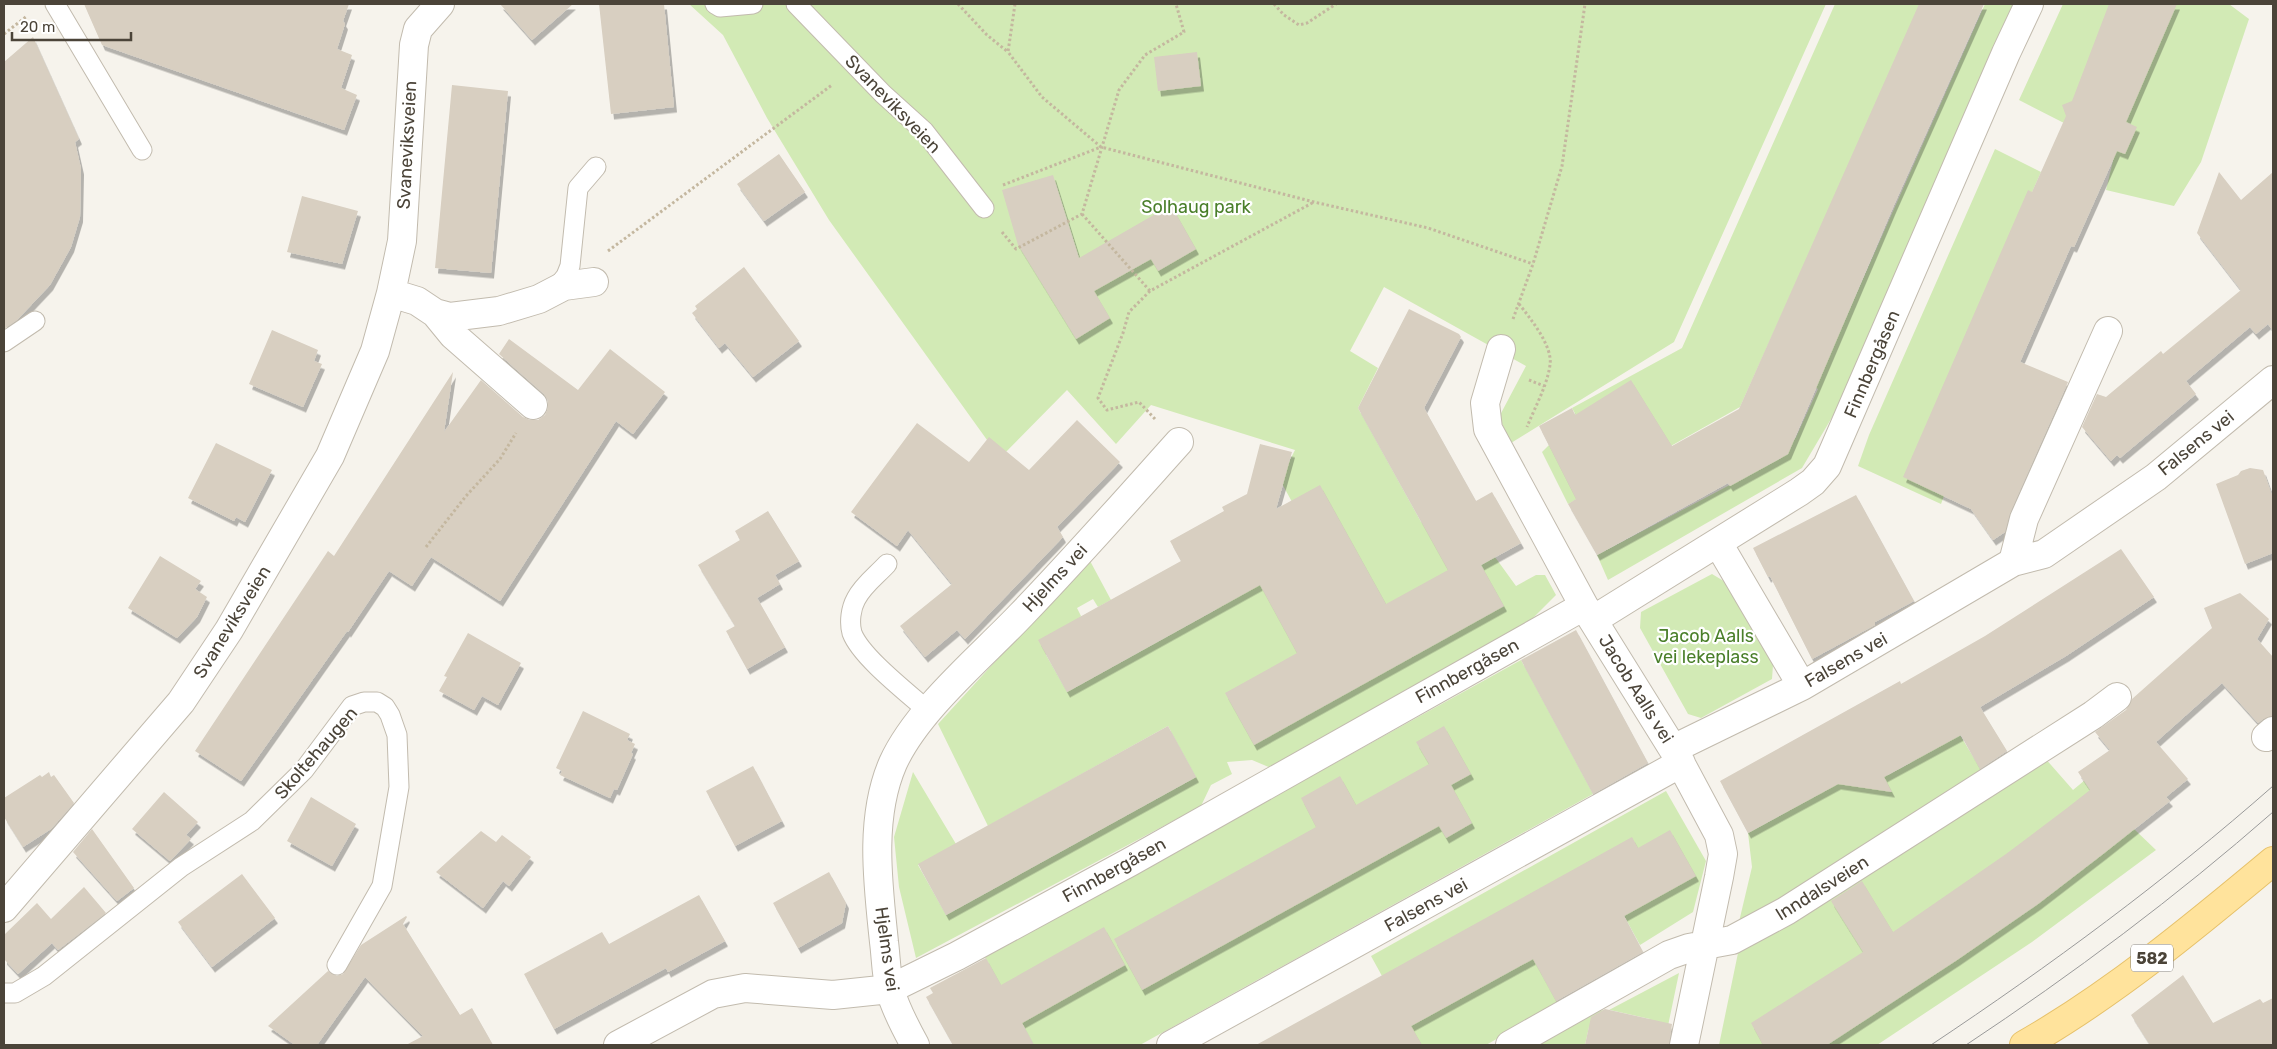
<svg xmlns="http://www.w3.org/2000/svg" width="2277" height="1049" viewBox="0 0 2277 1049" font-family="Rubik,sans-serif">
<style>
.green{fill:#d2eab5}
.building{fill:#d8cfc1;filter:url(#shadow)}
.lines{fill:none;stroke-linecap:round;stroke-linejoin:round}
.service-casing{stroke:#c2bbae;stroke-width:21}
.minor-casing{stroke:#c2bbae;stroke-width:30}
.primary-casing{stroke:#e6c16a;stroke-width:30}
.path{stroke:#c4b79f;stroke-width:3;stroke-dasharray:2.5 2.5;stroke-linecap:butt}
.service{stroke:#fff;stroke-width:19}
.minor{stroke:#fff;stroke-width:28}
.primary{stroke:#ffe39c;stroke-width:28}
.tram{stroke:#9a9a9a;stroke-width:1}
.labels{text-anchor:middle;dominant-baseline:central;stroke-width:4.5;stroke-linejoin:round;paint-order:stroke}
.shield{fill:#fff;stroke:#817c74;stroke-width:1}
.shield-label{font-size:16px;font-weight:bold;fill:#4b4439}
.street-label{font-size:18px;fill:#4b4439;stroke:#fff}
.park-label{font-size:18px;fill:#4a7f2a;stroke:#fff}
</style>
<defs>
<filter id="shadow"><feDropShadow dx="3" dy="5.5" stdDeviation="0" flood-color="#0004"/></filter>
</defs>
<rect width="100%" height="100%" fill="#f6f3ec"/>
<path class="green" d="M 689,4 L 1826,4 L 1674,342 L 1511,443 L 1499,417 L 1526,366 L 1384,287 L 1350,351 L 1378,368 L 1358,408 L 1421,522 L 1475,554 L 1481,565 L 1495,557 L 1516,586 L 1536,575 L 1545,575 L 1556,595 L 1531,620 L 1271,768 L 1252,760 L 1227,762 L 1232,774 L 1211,785 L 1201,806 L 916,958 L 899,887 L 894,837 L 913,772 L 956,844 L 918,865 L 946,915 L 1196,777 L 1168,726 L 988,826 L 938,724 L 1089,559 L 1111,600 L 1098,607 L 1093,599 L 1077,608 L 1081,616 L 1065,645 L 1046,655 L 1067,692 L 1215,610 L 1308,531 L 1280,480 L 1295,450 L 1151,405 L 1116,444 L 1067,390 L 1000,458 L 829,220 L 767,118 L 723,35 Z
M 1835,4 L 1921,4 L 1740,407 L 1568,504 L 1542,452 L 1549,445 L 1589,440 L 1572,408 L 1682,348 Z
M 1985,4 L 2018,4 L 1844,397 L 1802,468 L 1608,580 L 1597,555 L 1781,458 L 1796,437 L 1818,389 L 1815,387 Z
M 2063,4 L 2229,4 L 2249,19 L 2201,162 L 2174,206 L 2106,190 L 2117,144 L 2062,122 L 2019,100 Z
M 1995,149 L 2041,172 L 1917,453 L 1950,480 L 1941,504 L 1858,466 L 1869,435 Z
M 1712,574 L 1727,583 L 1773,665 L 1772,679 L 1701,718 L 1688,714 L 1640,628 L 1641,612 Z
M 1521,660 L 1593,794 L 1140,1045 L 1034,1045 L 985,957 Z
M 1951,720 L 1981,770 L 1738,926 L 1752,867 L 1748,833 L 1879,761 L 1888,775 L 1910,763 Z
M 2044,757 L 2073,790 L 2091,775 L 2134,829 L 2156,850 L 2032,942 L 1877,1045 L 1719,1045 L 1738,953 Z
M 1666,791 L 1706,861 L 1693,912 L 1640,945 L 1621,910 L 1382,976 L 1371,956 Z
M 1545,951 L 1542,975 L 1558,1004 L 1486,1045 L 1367,1045 L 1410,1026 Z
M 1679,973 L 1664,1045 L 1645,1045 L 1650,1019 L 1610,1010 L 1589,1027 L 1585,1045 L 1532,1045 L 1592,1011 L 1609,1010 Z"/>
<path class="building" d="M 84,4 L 349,4 L 343,21 L 345,24 L 337,49 L 352,55 L 341,88 L 357,95 L 344,130 L 102,45 Z
M 500,4 L 573,4 L 532,40 Z
M 599,4 L 664,4 L 674,107 L 611,114 Z
M 1919,4 L 1984,4 L 1894,205 L 1788,454 L 1730,486 L 1728,483 L 1597,555 L 1568,504 L 1576,499 L 1539,426 L 1572,408 L 1575,415 L 1631,380 L 1672,446 L 1739,409 Z
M 2109,4 L 2177,4 L 2126,122 L 2137,127 L 2125,154 L 2117,151 L 2074,247 L 2071,246 L 2020,362 L 2068,382 L 2010,513 L 2005,532 L 1993,540 L 1971,509 L 1903,477 L 2028,190 L 2032,192 L 2066,116 L 2062,105 L 2072,101 Z
M 33,37 L 79,139 L 75,142 L 81,169 L 80,217 L 71,247 L 50,285 L 17,320 L 4,329 L 4,62 Z
M 1197,52 L 1201,86 L 1158,91 L 1154,57 Z
M 452,85 L 508,91 L 491,273 L 435,268 Z
M 779,154 L 805,192 L 764,221 L 737,184 Z
M 2219,172 L 2241,200 L 2273,172 L 2273,331 L 2268,324 L 2256,334 L 2250,327 L 2186,381 L 2196,394 L 2120,458 L 2117,455 L 2111,461 L 2082,427 L 2097,394 L 2106,397 L 2161,351 L 2163,354 L 2241,290 L 2197,233 Z
M 1053,175 L 1079,258 L 1171,205 L 1196,249 L 1158,271 L 1151,259 L 1094,291 L 1110,318 L 1076,339 L 1018,245 L 1002,190 Z
M 302,196 L 358,211 L 342,264 L 287,252 Z
M 744,267 L 799,341 L 753,377 L 725,343 L 719,348 L 692,313 L 697,309 L 695,306 Z
M 1409,309 L 1459,334 L 1461,337 L 1424,408 L 1476,501 L 1492,492 L 1521,543 L 1481,565 L 1504,606 L 1254,745 L 1225,693 L 1297,653 L 1260,585 L 1067,692 L 1038,640 L 1181,561 L 1170,541 L 1224,511 L 1222,507 L 1247,494 L 1260,444 L 1292,452 L 1276,509 L 1320,485 L 1386,604 L 1448,570 L 1358,408 Z
M 272,330 L 318,350 L 314,361 L 322,364 L 303,407 L 249,384 Z
M 509,339 L 578,390 L 610,349 L 665,392 L 633,434 L 616,421 L 500,601 L 431,557 L 412,586 L 389,571 L 348,632 L 347,631 L 241,781 L 195,751 L 328,551 L 334,556 L 453,372 L 444,432 L 481,380 L 523,417 L 530,420 L 538,420 L 545,415 L 548,408 L 548,400 L 544,394 L 499,354 Z
M 1077,420 L 1120,462 L 1057,527 L 1063,537 L 965,639 L 957,630 L 925,657 L 900,626 L 952,584 L 908,530 L 897,546 L 851,512 L 917,423 L 969,462 L 989,437 L 1029,470 Z
M 216,443 L 272,470 L 245,522 L 236,517 L 234,521 L 188,498 Z
M 2250,468 L 2263,470 L 2273,498 L 2273,553 L 2245,564 L 2216,484 L 2238,475 L 2241,471 Z
M 1856,495 L 1914,601 L 1875,622 L 1875,625 L 1812,659 L 1770,576 L 1768,577 L 1753,548 Z
M 768,511 L 799,561 L 775,575 L 780,584 L 757,598 L 785,647 L 747,669 L 726,631 L 735,626 L 698,565 L 740,540 L 735,531 Z
M 2121,549 L 2154,597 L 2066,656 L 1980,707 L 2007,751 L 1980,769 L 1961,735 L 1884,777 L 1892,792 L 1838,784 L 1748,833 L 1720,781 L 1900,681 L 1901,684 L 1985,636 Z
M 160,556 L 201,581 L 195,589 L 207,597 L 197,617 L 177,638 L 128,608 Z
M 2240,593 L 2269,619 L 2257,639 L 2273,657 L 2273,716 L 2263,719 L 2258,723 L 2222,683 L 2156,742 L 2188,779 L 2166,797 L 2170,801 L 2103,854 L 2038,904 L 1957,960 L 1827,1045 L 1763,1045 L 1751,1023 L 1863,952 L 1831,901 L 1862,881 L 1893,932 L 2006,854 L 2067,808 L 2090,790 L 2078,772 L 2110,750 L 2095,732 L 2126,710 L 2132,699 L 2212,628 L 2204,608 Z
M 1576,630 L 1648,763 L 1593,794 L 1521,660 Z
M 468,633 L 521,663 L 498,705 L 482,696 L 474,710 L 439,691 L 447,677 L 444,676 Z
M 583,711 L 630,734 L 627,740 L 635,744 L 631,753 L 633,754 L 617,790 L 614,789 L 610,798 L 560,775 L 562,771 L 556,768 Z
M 1168,726 L 1196,777 L 946,915 L 918,864 Z
M 1444,726 L 1471,774 L 1451,785 L 1472,823 L 1446,838 L 1439,826 L 1142,990 L 1114,939 L 1316,827 L 1301,798 L 1340,776 L 1356,805 L 1429,764 L 1416,742 Z
M 753,766 L 782,821 L 735,846 L 706,791 Z
M 49,772 L 51,777 L 54,775 L 74,803 L 51,829 L 23,847 L 4,817 L 4,798 L 40,775 L 42,777 Z
M 164,792 L 198,822 L 186,835 L 191,839 L 170,861 L 132,829 Z
M 311,797 L 356,824 L 332,866 L 287,841 Z
M 92,829 L 134,888 L 117,901 L 73,852 Z
M 1670,830 L 1696,876 L 1624,916 L 1643,952 L 1556,1001 L 1533,959 L 1411,1026 L 1422,1045 L 1256,1045 L 1632,837 L 1638,848 Z
M 481,831 L 496,842 L 502,835 L 531,857 L 509,886 L 503,881 L 483,908 L 436,872 Z
M 829,872 L 846,903 L 842,923 L 798,948 L 773,903 Z
M 242,874 L 275,918 L 212,967 L 178,922 Z
M 84,887 L 106,913 L 58,950 L 52,943 L 18,974 L 4,959 L 4,935 L 37,903 L 51,919 Z
M 699,895 L 725,941 L 668,972 L 666,968 L 554,1029 L 524,974 L 602,932 L 609,944 Z
M 406,916 L 407,917 L 403,924 L 460,1015 L 472,1008 L 493,1045 L 406,1045 L 423,1036 L 365,977 L 317,1045 L 295,1045 L 268,1026 L 328,971 L 337,976 L 343,974 L 361,945 Z
M 1104,927 L 1125,965 L 1022,1023 L 1034,1045 L 953,1045 L 926,997 L 933,993 L 930,988 L 986,958 L 1001,985 Z
M 2183,975 L 2213,1023 L 2260,999 L 2263,1003 L 2273,998 L 2273,1045 L 2150,1045 L 2131,1015 Z
M 1605,1009 L 1672,1024 L 1669,1045 L 1585,1045 L 1591,1017 Z"/>
<g class="lines">
<defs>
<path id="service" d="M 55,4 L 142,150
M 715,4 L 720,7 L 753,4
M 796,4 L 883,94 L 924,131 L 984,208
M 554,291 L 566,276 L 570,266 L 578,188 L 596,167
M 4,342 L 35,321
M 887,564 C 877,575 863,585 856,599 C 851,608 849,622 852,633 C 861,657 908,693 928,711
M 4,993 L 15,993 L 44,976 L 181,867 L 252,821 L 304,770 L 352,706 L 364,702 L 377,702 L 385,707 L 390,715 L 397,735 L 399,787 L 382,886 L 337,965"/>
<path id="minor" d="M 391,293 L 417,301 L 435,313 L 450,317 L 499,311 L 539,299 L 564,286 L 594,282
M 435,313 L 453,335 L 533,405
M 1501,349 L 1485,403 L 1488,429 L 1584,606 L 1673,749 L 1719,835 L 1723,854 L 1719,877 L 1684,1045
M 1718,543 L 1802,686
M 2013,562 L 2024,519 L 2108,331
M 1593,620 L 1799,492 L 1813,482 L 1827,466 L 2006,53 L 2029,4
M 2266,737 L 2273,731
M 1673,749 L 1802,686 L 2013,562 L 2044,554 L 2156,477 L 2273,380
M 4,908 L 181,702 L 229,630 L 330,456 L 375,351 L 391,293 L 402,241 L 414,45 L 418,29 L 440,4
M 618,1045 L 713,994 L 745,988 L 833,995 L 890,989 L 957,956 L 1130,862 L 1584,606
M 915,1045 C 905,1027 896,1010 890,990 C 886,975 886,957 884,942 C 878,884 869,818 893,763 C 917,710 981,657 1021,615 C 1075,559 1127,500 1179,442
M 1171,1045 L 1681,763
M 1510,1045 L 1669,955 L 1689,948 L 1732,940 L 1786,911 L 2093,715 L 2117,697"/>
<path id="primary" d="M 2024,1045 C 2113,994 2194,927 2273,861"/>
</defs>
<use href="#service" class="service-casing"/>
<use href="#minor" class="minor-casing"/>
<use href="#primary" class="primary-casing"/>
<path class="path" d="M 958,4 L 987,35 L 1008,52
M 1015,4 L 1008,52 L 1042,97 L 1101,147 L 1314,202 L 1428,228 L 1533,264
M 1274,4 L 1284,15 L 1299,25 L 1307,23 L 1336,4
M 4,34 L 27,16
M 1003,185 L 1101,147
M 1082,214 L 1150,291
M 1002,232 L 1016,249 L 1082,214 L 1119,90 L 1145,55 L 1184,32 L 1176,4
M 608,251 L 832,85
M 1519,304 C 1530,318 1553,346 1550,365 C 1547,386 1535,407 1527,427
M 1513,319 L 1533,264 L 1562,166 L 1585,4
M 1529,380 L 1544,386
M 1155,419 L 1139,402 L 1107,410 L 1098,398 L 1123,333 L 1129,312 L 1150,291 L 1314,202
M 426,547 L 466,496 L 500,459 L 516,433"/>
<use href="#service" class="service"/>
<use href="#minor" class="minor"/>
<use href="#primary" class="primary"/>
<path class="tram" d="M 1931,1045 C 2051,965 2165,881 2273,786
M 1966,1045 C 2073,974 2176,897 2273,812"/>
</g>
<g class="labels">
<rect class="shield" x="2131" y="944.5" width="42" height="27" rx="4"/>
<g class="shield-label">
<text x="2152" y="958">582</text>
</g>
<g class="street-label">
<text transform="translate(893 104) rotate(46)">Svaneviksveien</text>
<text transform="translate(407 145) rotate(-87)">Svaneviksveien</text>
<text transform="translate(1872 364) rotate(-67)">Finnbergåsen</text>
<text transform="translate(2196 443) rotate(-39)">Falsens vei</text>
<text transform="translate(1055 578) rotate(-47)">Hjelms vei</text>
<text transform="translate(232 622) rotate(-58)">Svaneviksveien</text>
<text transform="translate(1846 660) rotate(-30)">Falsens vei</text>
<text transform="translate(1467 671) rotate(-29)">Finnbergåsen</text>
<text transform="translate(1636 689) rotate(58)">Jacob Aalls vei</text>
<text transform="translate(316 753) rotate(-49)">Skoltehaugen</text>
<text transform="translate(1114 870) rotate(-29)">Finnbergåsen</text>
<text transform="translate(1822 888) rotate(-32)">Inndalsveien</text>
<text transform="translate(1426 905) rotate(-29)">Falsens vei</text>
<text transform="translate(887 949) rotate(82)">Hjelms vei</text>
</g>
<g class="park-label">
<text x="1196" y="207">Solhaug park</text>
<text x="1706" y="636">Jacob Aalls<tspan x="1706" dy="21">vei lekeplass</tspan></text>
</g>
</g>
<rect width="2277" height="1049" fill="none" stroke="#4b4439" stroke-width="10"/>
<path d="M12 32v8h119v-8" fill="none" stroke="#4b4439" stroke-width="2.5"/>
<text x="20" y="32" font-size="15" fill="#4b4439" stroke="#ffffff" stroke-width="4" paint-order="stroke">20 m</text>
</svg>
